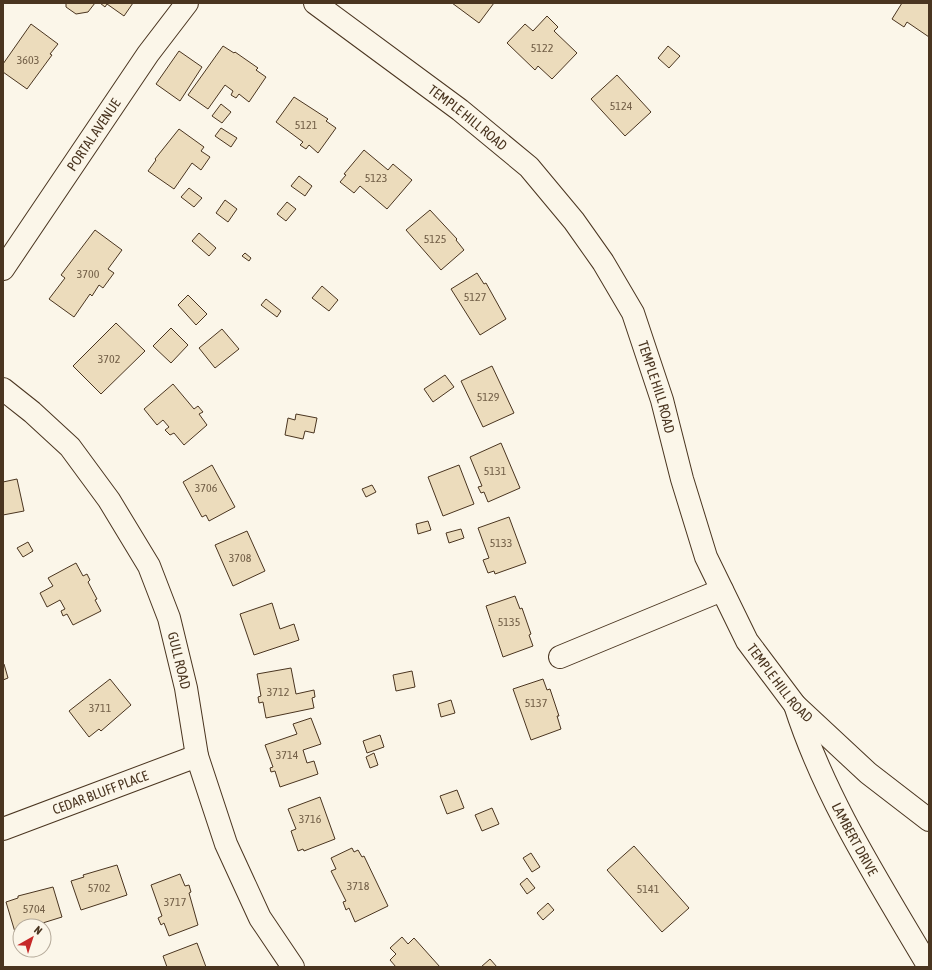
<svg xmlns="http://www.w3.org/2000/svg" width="932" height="970" viewBox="0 0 932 970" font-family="'Asap Condensed',sans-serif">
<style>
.building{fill:#ecdcbc;stroke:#4a3520}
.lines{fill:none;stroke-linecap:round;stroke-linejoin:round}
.minor-casing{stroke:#4a3520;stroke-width:24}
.major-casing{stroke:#4a3520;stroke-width:24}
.minor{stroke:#fbf6e9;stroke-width:22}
.major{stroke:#fbf6e9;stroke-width:22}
.labels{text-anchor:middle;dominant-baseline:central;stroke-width:3;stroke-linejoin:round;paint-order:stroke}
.number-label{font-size:12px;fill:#725f47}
.street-label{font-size:14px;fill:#4a3520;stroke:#fbf6e9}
</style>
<rect width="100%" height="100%" fill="#fbf6e9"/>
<path class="building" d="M 66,3 L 95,3 L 88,12 L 76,14 L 66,7 Z
M 100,3 L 133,3 L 124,16 L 107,4 L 105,7 Z
M 452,3 L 494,3 L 479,23 Z
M 902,3 L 929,3 L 929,37 L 907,22 L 904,27 L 892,19 Z
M 547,16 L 558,27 L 554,31 L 577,53 L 552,79 L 538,66 L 535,70 L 507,43 L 525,24 L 533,31 Z
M 31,24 L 58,44 L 50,54 L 52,55 L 27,89 L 3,72 L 3,64 Z
M 223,46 L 234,53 L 235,52 L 258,68 L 256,70 L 266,77 L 249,102 L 239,94 L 236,98 L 231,95 L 233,91 L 225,85 L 208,109 L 188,95 Z
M 668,46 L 680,56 L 669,68 L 658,58 Z
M 179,51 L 202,67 L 180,101 L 156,84 Z
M 617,75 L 651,112 L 625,136 L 591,99 Z
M 294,97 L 328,119 L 326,121 L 336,128 L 318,153 L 309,145 L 306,149 L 300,145 L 303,142 L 276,122 Z
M 221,104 L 231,112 L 222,123 L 212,116 Z
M 221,128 L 237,138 L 231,147 L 215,136 Z
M 179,129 L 204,147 L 201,151 L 210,157 L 201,170 L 192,163 L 174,189 L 148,171 L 156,160 L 155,159 Z
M 364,150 L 388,170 L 393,164 L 412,180 L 387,209 L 360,186 L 354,193 L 340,182 L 346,175 L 344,174 Z
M 299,176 L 312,186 L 305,196 L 291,186 Z
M 189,188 L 202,198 L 194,207 L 181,197 Z
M 225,200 L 237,209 L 228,222 L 216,213 Z
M 287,202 L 296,209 L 286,221 L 277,214 Z
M 430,210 L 457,239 L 456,240 L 464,250 L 441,270 L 406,230 Z
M 95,230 L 122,250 L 108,269 L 114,273 L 103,288 L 99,285 L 92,296 L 90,294 L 74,317 L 49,299 L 65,278 L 61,275 Z
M 199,233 L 216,248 L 209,256 L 192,241 Z
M 245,253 L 251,258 L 249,261 L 242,256 Z
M 477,273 L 484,284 L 486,283 L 506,319 L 480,335 L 451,289 Z
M 322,286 L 338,300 L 329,311 L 312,298 Z
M 188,295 L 207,314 L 196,325 L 178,305 Z
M 266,299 L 281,311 L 277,317 L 261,305 Z
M 116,323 L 145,351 L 101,394 L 73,366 Z
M 171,328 L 188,345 L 171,363 L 153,346 Z
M 222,329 L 239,349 L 215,368 L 199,348 Z
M 492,366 L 514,413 L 483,427 L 461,381 Z
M 445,375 L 454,387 L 433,402 L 424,389 Z
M 173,384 L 194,409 L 198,406 L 203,412 L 199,414 L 207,425 L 184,445 L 174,433 L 170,435 L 165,430 L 169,427 L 163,420 L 157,425 L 144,409 Z
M 296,414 L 317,418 L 314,433 L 305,431 L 303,439 L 285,435 L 288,418 L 295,420 Z
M 501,443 L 520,488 L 488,502 L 484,492 L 481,493 L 478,487 L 482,486 L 470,457 Z
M 212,465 L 235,507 L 209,521 L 206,515 L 202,517 L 183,482 Z
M 459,465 L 474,504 L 443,516 L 428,477 Z
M 17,479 L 24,511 L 3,515 L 3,482 Z
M 372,485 L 376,492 L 366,497 L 362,489 Z
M 509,517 L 526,563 L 495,574 L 494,571 L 488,573 L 483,560 L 489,558 L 478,528 Z
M 428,521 L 431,530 L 418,534 L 416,524 Z
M 461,529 L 464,538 L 449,543 L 446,533 Z
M 247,531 L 265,571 L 233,586 L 215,545 Z
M 28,542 L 33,551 L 23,557 L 17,548 Z
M 76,563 L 83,576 L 87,574 L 90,580 L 88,582 L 97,599 L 95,600 L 101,611 L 73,625 L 67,614 L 63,616 L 61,611 L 65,609 L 60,600 L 47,607 L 40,593 L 53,586 L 48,578 Z
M 515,596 L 520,609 L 522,608 L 531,634 L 529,635 L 533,646 L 503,657 L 486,606 Z
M 272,603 L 280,629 L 294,624 L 299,640 L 254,655 L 240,614 Z
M 4,664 L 8,678 L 3,680 L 3,665 Z
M 291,668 L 296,694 L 314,690 L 315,697 L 312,698 L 314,708 L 266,718 L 263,702 L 259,703 L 258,697 L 261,696 L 257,674 Z
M 412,671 L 415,687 L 396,691 L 393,675 Z
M 110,679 L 131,705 L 101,731 L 99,729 L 89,737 L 69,711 Z
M 543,679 L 547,690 L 550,689 L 559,716 L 557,716 L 561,729 L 531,740 L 513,689 Z
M 451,700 L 455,713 L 441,717 L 438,704 Z
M 311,718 L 321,744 L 303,750 L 307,763 L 314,761 L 318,774 L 280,787 L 275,771 L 271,772 L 270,768 L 273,767 L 265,745 L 297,734 L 293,724 Z
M 380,735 L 384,747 L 367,753 L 363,741 Z
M 374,753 L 378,765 L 370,768 L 366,757 Z
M 457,790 L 464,808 L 447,814 L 440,796 Z
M 320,797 L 335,839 L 304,851 L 303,849 L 298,851 L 291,831 L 296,829 L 288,809 Z
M 492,808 L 499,824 L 482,831 L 475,815 Z
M 634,846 L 689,908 L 662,932 L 607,870 Z
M 352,848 L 354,852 L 358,850 L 362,857 L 364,856 L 388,906 L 355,922 L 349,908 L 346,910 L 343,902 L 346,901 L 331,871 L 336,869 L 331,858 Z
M 531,853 L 540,867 L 532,872 L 523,858 Z
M 117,865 L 127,895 L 81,910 L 71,881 L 84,877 L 83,875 Z
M 180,874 L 185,886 L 189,885 L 191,892 L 189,893 L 198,925 L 169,936 L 164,923 L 161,925 L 158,918 L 162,916 L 151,885 Z
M 527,878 L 535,888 L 527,894 L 520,884 Z
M 53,887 L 62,917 L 33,926 L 20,926 L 20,930 L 15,932 L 6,902 L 18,898 L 18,896 Z
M 548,903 L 554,910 L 543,920 L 537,913 Z
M 402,937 L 408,944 L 414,938 L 440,967 L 396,967 L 390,960 L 396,954 L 390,948 Z
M 197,943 L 206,967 L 167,967 L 163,956 Z
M 490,959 L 497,967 L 481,967 Z"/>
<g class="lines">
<defs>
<g id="minor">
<path id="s1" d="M 3,269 L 148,54 L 187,3"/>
<path id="s2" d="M 3,389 L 32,412 L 70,447 L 109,500 L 149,566 L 169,618 L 186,688 L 197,756 L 226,844 L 260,918 L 293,967"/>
<path d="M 560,657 L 722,590"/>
<path id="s3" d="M 795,705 C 825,799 879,882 929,967"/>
<path id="s4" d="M 3,829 L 197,756"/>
</g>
<g id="major">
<path id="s5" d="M 315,3 L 460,110 L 529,167 L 574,221 L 603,262 L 633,313 L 662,400 L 682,479 L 706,557 L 747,641 L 795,705 L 868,773 L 929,820"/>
</g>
</defs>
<use href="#minor" class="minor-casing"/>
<use href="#major" class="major-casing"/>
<use href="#minor" class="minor"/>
<use href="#major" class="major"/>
</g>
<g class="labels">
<g class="number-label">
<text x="542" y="48">5122</text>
<text x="28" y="60">3603</text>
<text x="621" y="106">5124</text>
<text x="306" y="125">5121</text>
<text x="376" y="178">5123</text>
<text x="435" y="239">5125</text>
<text x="88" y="274">3700</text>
<text x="475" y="297">5127</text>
<text x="109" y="359">3702</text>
<text x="488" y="397">5129</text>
<text x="495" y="471">5131</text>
<text x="206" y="488">3706</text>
<text x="501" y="543">5133</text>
<text x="240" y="558">3708</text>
<text x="509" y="622">5135</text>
<text x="278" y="692">3712</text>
<text x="536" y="703">5137</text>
<text x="100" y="708">3711</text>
<text x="287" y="755">3714</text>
<text x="310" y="819">3716</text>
<text x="358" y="886">3718</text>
<text x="99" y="888">5702</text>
<text x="648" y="889">5141</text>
<text x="175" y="902">3717</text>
<text x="34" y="909">5704</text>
</g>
<g class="street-label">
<text stroke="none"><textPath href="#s5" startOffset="191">TEMPLE HILL ROAD</textPath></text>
<text stroke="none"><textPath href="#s1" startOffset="162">PORTAL AVENUE</textPath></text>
<text stroke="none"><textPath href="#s5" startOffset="527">TEMPLE HILL ROAD</textPath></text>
<text stroke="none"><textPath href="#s2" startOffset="331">GULL ROAD</textPath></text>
<text stroke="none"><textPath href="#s5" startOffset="851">TEMPLE HILL ROAD</textPath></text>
<text stroke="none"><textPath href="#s4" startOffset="104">CEDAR BLUFF PLACE</textPath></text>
<text stroke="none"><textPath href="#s3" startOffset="147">LAMBERT DRIVE</textPath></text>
</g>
</g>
<rect width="932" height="970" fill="none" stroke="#4a3520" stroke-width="8"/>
<g transform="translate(32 938) rotate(39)"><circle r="19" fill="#fbf6e9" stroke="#b4a999"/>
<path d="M0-3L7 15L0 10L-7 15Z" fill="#c62828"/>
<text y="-6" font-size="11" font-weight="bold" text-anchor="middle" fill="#4a3520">N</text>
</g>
</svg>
